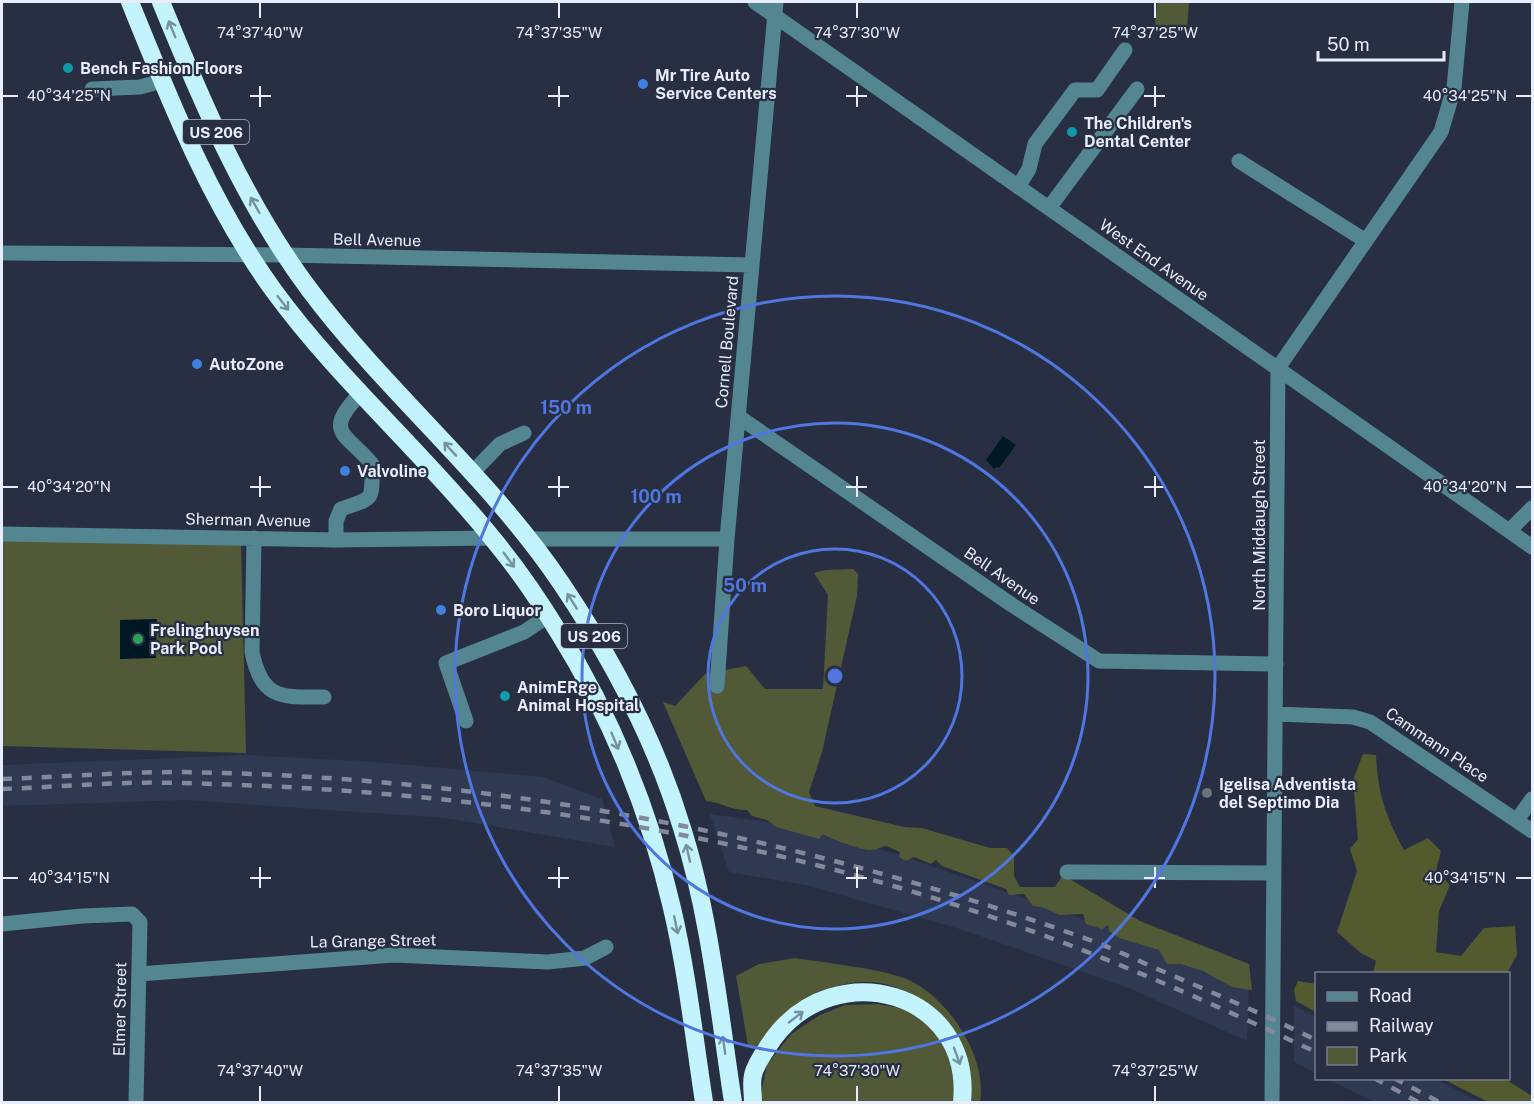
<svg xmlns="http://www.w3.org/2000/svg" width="1534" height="1104" viewBox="0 0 1534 1104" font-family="'Public Sans',sans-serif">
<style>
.built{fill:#303952}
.green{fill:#515936}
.forest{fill:#525a2e}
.water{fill:#001724}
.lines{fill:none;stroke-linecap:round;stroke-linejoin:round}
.minor{stroke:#538691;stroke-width:15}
.highway{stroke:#c3f3fd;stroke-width:18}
.rail{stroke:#83899a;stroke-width:4.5;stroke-dasharray:10 10;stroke-linecap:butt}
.oneway{stroke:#7691a0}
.ticks{fill:none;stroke:#e7edfa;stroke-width:2}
.ring{fill:none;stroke:#5076e0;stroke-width:3}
.culture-dot{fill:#0f9aa8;stroke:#282f43;stroke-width:2}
.shop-dot{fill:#3f7fe0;stroke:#282f43;stroke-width:2}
.leisure-dot{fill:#2e9e5b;stroke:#282f43;stroke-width:2}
.worship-dot{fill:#6b7280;stroke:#282f43;stroke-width:2}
.labels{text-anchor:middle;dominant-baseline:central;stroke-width:4.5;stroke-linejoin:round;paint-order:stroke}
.shield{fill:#282f43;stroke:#aeb4c3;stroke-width:1.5}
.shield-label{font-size:15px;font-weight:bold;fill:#e7edfa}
.poi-label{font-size:16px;font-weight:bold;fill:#e7edfa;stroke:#282f43;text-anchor:start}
.street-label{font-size:16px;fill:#e7edfa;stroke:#282f43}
.ticks-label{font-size:15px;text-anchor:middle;fill:#e7edfa;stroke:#282f43;stroke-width:4.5;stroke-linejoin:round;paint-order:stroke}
.centre{fill:#5076e0;stroke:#282f43;stroke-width:3}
.ring-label{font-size:18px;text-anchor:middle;font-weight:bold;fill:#5076e0;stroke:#282f43;stroke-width:4.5;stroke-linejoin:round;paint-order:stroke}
</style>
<rect width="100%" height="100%" fill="#282f43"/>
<path class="built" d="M 246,755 L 376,762 L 543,777 L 602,799 L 615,847 L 445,818 L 187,800 L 2,806 L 2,765 Z
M 710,814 L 807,828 L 903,856 L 1134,937 L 1249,982 L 1247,1041 L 1129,988 L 963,930 L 806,885 L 729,872 Z
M 1294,1006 L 1316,1017 L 1316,1073 L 1294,1062 Z
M 1327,1079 L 1435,1079 L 1481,1102 L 1375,1102 Z"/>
<path class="green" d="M 1157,2 L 1189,2 L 1187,29 L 1155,26 Z
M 2,538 L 241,540 L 246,753 L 2,746 Z
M 853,569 L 858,574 L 857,596 L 822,752 L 809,792 L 815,806 L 904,827 L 922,828 L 990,848 L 1007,848 L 1014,856 L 1014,876 L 1020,887 L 1055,887 L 1063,875 L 1140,921 L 1249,964 L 1252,990 L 1232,987 L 1203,971 L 1181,964 L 1167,964 L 1159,950 L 1119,938 L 1109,931 L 1108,925 L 1102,929 L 1086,924 L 1083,914 L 1060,915 L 1042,907 L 1033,906 L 1024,894 L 1009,895 L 1006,889 L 942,866 L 936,860 L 931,864 L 914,857 L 906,861 L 899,857 L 900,852 L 886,846 C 881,847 876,850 871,850 C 864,851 830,839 823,834 L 819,839 L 776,827 L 767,820 L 752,816 L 747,810 C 732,811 721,802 706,801 L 663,702 L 675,706 L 705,674 L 746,666 L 765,689 L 823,689 L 828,595 L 814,573 L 825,570 Z
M 795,958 C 826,963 876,968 904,978 C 946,994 988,1056 980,1102 L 971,1102 C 974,1051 950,1010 902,990 C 882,981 860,979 839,986 C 804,998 780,1021 755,1048 L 748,1045 L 736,976 L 759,964 Z
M 878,1004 C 888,1006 901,1007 910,1012 C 942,1031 959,1066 953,1102 L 759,1102 L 767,1065 L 791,1034 L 820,1015 L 845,1005 Z"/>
<path class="forest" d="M 1363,754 L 1376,755 C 1378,794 1385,815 1404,850 L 1428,838 L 1441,851 L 1436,871 L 1450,885 L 1439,911 L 1436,952 L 1461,956 L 1484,928 L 1515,926 L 1517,955 L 1507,973 L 1373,973 L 1376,961 L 1361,953 L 1337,932 L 1357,871 L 1350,849 L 1358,839 L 1353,780 Z
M 1298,981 L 1316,984 L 1316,1012 L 1296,1001 L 1294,990 Z
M 1443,1079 L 1505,1079 L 1532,1096 L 1532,1102 L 1488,1102 Z"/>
<path class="water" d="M 1003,436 L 1016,445 L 999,468 L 997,467 L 994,469 L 986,460 Z
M 157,619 L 156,658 L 120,659 L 120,620 Z"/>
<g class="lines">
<path class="minor" d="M 755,2 L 1532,547
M 92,89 L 140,87 L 162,81
M 1239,161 L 1366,241
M 1018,187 L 1029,169 L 1035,144 L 1075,90 L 1097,90 L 1125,50
M 1049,208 L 1137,89
M 2,253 L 285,255 L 751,265
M 739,417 L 1012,605 L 1099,661 L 1276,664
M 472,473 L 500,444 L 524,433
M 1509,531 L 1532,508
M 2,534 L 336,540 L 493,538
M 254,538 L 252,652 C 262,700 281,697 324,697
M 529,539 L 727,539
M 336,540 L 336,521 L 341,509 C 375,497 372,502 372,464 C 345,432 323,433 360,394
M 717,686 L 727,539 L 776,2
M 1276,714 L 1353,717 L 1370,722 L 1532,831
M 466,721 L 446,663 L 524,632 L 548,616
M 1517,820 L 1532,799
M 1067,872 L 1274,873
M 2,924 L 82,916 L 132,914 L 140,922 L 136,1102
M 139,974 L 394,955 L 548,962 L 585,958 L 606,947
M 1272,1102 L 1278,368 L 1441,132 L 1454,88 L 1462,2"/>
<path class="highway" d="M 130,2 C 170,101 210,203 274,291 C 339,380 424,453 493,539 C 517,568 539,600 559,633 C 611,716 650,812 672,908 C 687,972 694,1037 704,1102
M 161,2 C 202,102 244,202 309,289 C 386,392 489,476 561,583 C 611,657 656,742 682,828 C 710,916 719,1011 733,1102
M 753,1102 C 753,1094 751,1083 753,1075 C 756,1062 766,1050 773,1039 C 835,954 973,991 962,1102"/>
<path class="rail" d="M 2,779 C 60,777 120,772 179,772 C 486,776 783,832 1073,934 C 1101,943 1128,956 1155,968 C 1209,991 1263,1014 1316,1040
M 2,789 C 60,787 120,781 179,783 C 451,789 724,827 983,914 C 1097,952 1207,1001 1316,1052
M 1374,1078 L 1418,1102
M 1394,1078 L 1439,1102"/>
</g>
<defs><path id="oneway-shaft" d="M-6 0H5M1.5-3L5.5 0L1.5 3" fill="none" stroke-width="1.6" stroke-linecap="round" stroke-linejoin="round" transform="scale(1.5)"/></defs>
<g class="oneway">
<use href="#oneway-shaft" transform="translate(172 29) rotate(-112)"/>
<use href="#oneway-shaft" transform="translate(255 205) rotate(-119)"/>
<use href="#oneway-shaft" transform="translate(283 303) rotate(52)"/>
<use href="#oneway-shaft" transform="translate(450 449) rotate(-133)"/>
<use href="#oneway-shaft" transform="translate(509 560) rotate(54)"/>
<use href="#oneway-shaft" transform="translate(572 601) rotate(-122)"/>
<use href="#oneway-shaft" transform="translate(615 741) rotate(67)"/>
<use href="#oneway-shaft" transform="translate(688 853) rotate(-103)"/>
<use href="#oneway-shaft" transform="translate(676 925) rotate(78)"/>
<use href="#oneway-shaft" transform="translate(796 1017) rotate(-38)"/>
<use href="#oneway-shaft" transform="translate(724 1045) rotate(-98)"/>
<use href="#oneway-shaft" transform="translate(957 1056) rotate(70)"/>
</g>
<path class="ticks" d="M 260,3 L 260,18M 559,3 L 559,18M 857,3 L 857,18M 1155,3 L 1155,18M 260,86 L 260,107M 559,86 L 559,107M 857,86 L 857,107M 1155,86 L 1155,107M 3,96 L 18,96M 250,96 L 271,96M 548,96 L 569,96M 846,96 L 867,96M 1144,96 L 1165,96M 1516,96 L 1531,96M 260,476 L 260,497M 559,476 L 559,497M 857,476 L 857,497M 1155,476 L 1155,497M 3,487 L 18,487M 250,487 L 271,487M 548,487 L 569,487M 846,487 L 867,487M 1144,487 L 1165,487M 1516,487 L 1531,487M 260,867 L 260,888M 559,867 L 559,888M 857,867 L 857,888M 1155,867 L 1155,888M 3,878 L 18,878M 250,878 L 271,878M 548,878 L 569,878M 846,878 L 867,878M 1144,878 L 1165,878M 1516,878 L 1531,878M 260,1086 L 260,1101M 559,1086 L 559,1101M 857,1086 L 857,1101M 1155,1086 L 1155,1101"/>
<g class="ring">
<circle cx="835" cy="676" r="127"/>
<circle cx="835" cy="676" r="253"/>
<circle cx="835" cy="676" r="380"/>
</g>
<g class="culture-dot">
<circle cx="68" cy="68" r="6"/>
<circle cx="1072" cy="132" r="6"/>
<circle cx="505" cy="696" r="6"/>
</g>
<g class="shop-dot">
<circle cx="643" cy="84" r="6"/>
<circle cx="197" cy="364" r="6"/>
<circle cx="345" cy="471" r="6"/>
<circle cx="441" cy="610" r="6"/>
</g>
<circle class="leisure-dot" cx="138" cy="639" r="6"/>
<circle class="worship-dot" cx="1207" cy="793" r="6"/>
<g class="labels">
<g class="shield">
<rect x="183" y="120" width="66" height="24" rx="4.5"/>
<rect x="561" y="624" width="66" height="24" rx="4.5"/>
</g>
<g class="shield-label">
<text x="216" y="132">US 206</text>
<text x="594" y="636">US 206</text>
</g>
<g class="poi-label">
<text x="80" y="68">Bench Fashion Floors</text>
<text x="655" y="75">Mr Tire Auto<tspan x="655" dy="18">Service Centers</tspan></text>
<text x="1084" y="123">The Children's<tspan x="1084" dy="18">Dental Center</tspan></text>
<text x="209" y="364">AutoZone</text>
<text x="357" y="471">Valvoline</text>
<text x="453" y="610">Boro Liquor</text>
<text x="150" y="630">Frelinghuysen<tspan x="150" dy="18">Park Pool</tspan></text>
<text x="517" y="687">AnimERge<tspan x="517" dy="18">Animal Hospital</tspan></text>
<text x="1219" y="784">Igelisa Adventista<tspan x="1219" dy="18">del Septimo Dia</tspan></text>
</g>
<g class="street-label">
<text transform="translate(377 240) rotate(1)">Bell Avenue</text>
<text transform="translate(1154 260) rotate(35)">West End Avenue</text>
<text transform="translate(727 342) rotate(-85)">Cornell Boulevard</text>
<text transform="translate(248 520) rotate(1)">Sherman Avenue</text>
<text transform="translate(1259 525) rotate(-90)">North Middaugh Street</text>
<text transform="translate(1002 576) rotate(35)">Bell Avenue</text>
<text transform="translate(1437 745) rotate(34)">Cammann Place</text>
<text transform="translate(373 941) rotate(-1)">La Grange Street</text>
<text transform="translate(120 1009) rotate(-89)">Elmer Street</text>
</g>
</g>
<g class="ticks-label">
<text x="260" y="38">74°37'40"W</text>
<text x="559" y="38">74°37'35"W</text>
<text x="857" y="38">74°37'30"W</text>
<text x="1155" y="38">74°37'25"W</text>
<text x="69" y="101">40°34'25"N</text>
<text x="1465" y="101">40°34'25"N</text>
<text x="69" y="492">40°34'20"N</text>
<text x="1465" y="492">40°34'20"N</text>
<text x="69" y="883">40°34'15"N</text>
<text x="1465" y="883">40°34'15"N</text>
<text x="260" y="1076">74°37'40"W</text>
<text x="559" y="1076">74°37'35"W</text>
<text x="857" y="1076">74°37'30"W</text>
<text x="1155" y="1076">74°37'25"W</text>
</g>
<circle cx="835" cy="676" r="9" class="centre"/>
<g class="ring-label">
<text x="566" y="414">150 m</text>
<text x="656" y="503">100 m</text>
<text x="745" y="592">50 m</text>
</g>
<rect width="1534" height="1104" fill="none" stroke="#e7edfa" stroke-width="6"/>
<rect x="1315" y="972" width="195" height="108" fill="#282f43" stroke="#747b8c" stroke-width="1.5"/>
<rect x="1327" y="992" width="30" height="9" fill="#538691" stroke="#747b8c" stroke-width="1.5"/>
<text x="1369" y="1002" font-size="18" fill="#e7edfa">Road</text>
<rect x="1327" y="1022" width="30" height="9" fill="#83899a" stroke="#747b8c" stroke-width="1.5"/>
<text x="1369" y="1032" font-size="18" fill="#e7edfa">Railway</text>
<rect x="1327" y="1047" width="30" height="18" fill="#515936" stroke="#747b8c" stroke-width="1.5"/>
<text x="1369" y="1062" font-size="18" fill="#e7edfa">Park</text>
<path d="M1318 51v9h126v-9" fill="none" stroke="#e7edfa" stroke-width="3"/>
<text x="1327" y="51" font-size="18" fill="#e7edfa" stroke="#282f43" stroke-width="4.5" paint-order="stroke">50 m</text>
</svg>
